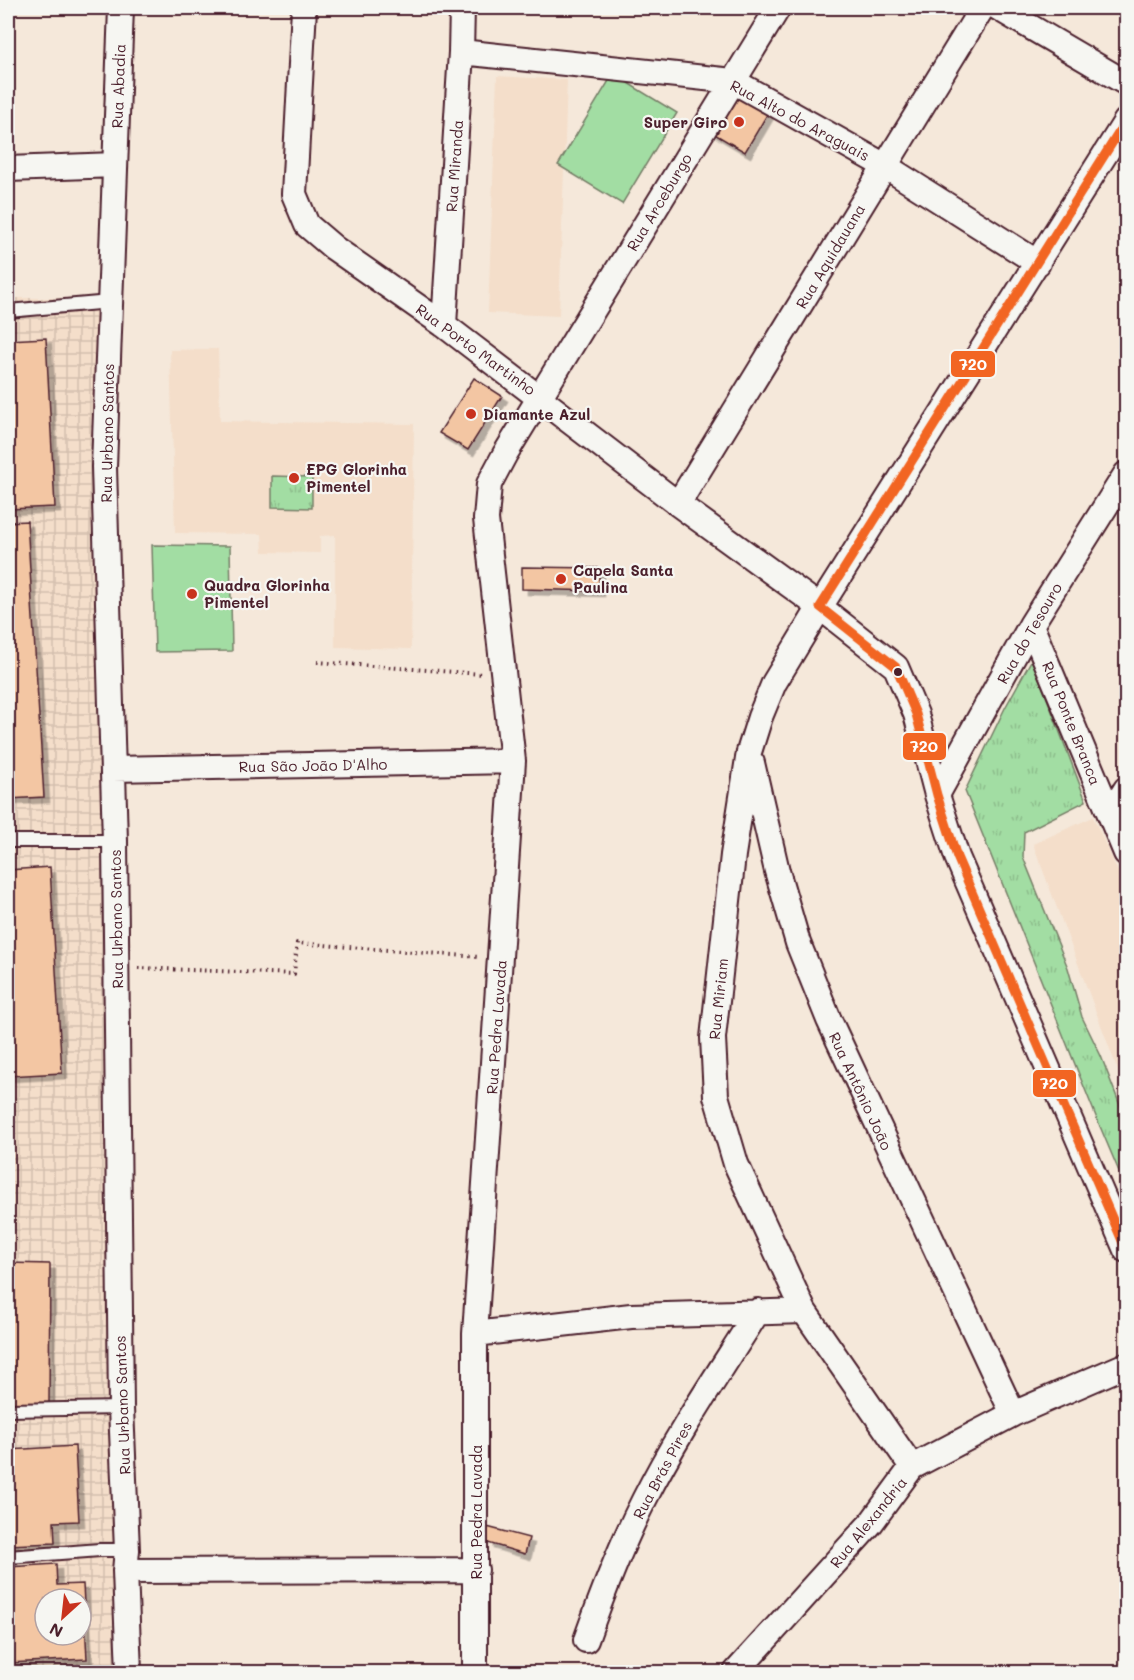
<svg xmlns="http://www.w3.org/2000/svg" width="1134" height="1680" viewBox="0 0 1134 1680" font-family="Mali,sans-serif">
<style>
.built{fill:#f4deca}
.industrial{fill:url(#industrial-grid);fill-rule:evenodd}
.park{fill:url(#park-tufts);stroke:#767e67;stroke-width:1.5}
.pitch{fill:#a2dda3;stroke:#767e67;stroke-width:1.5}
.building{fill:#f3c6a3;stroke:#4a1f2b;stroke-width:1.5;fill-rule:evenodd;filter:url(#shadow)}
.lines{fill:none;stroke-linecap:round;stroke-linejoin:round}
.lane-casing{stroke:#4a1f2b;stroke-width:16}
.street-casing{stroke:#4a1f2b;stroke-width:28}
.path{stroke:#4a1f2b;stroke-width:4;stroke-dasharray:1.5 4.5;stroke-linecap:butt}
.lane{stroke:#f6f6f2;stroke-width:12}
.street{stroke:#f6f6f2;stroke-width:24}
.bus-1-casing{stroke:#f6f6f2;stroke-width:14}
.bus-1{stroke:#f26522;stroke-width:9}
.poi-dot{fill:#c8321e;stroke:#f6f6f2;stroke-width:2}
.bus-dot{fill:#4a1f2b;stroke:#f6f6f2;stroke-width:2}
.labels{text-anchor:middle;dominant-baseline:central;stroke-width:4.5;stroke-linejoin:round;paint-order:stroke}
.street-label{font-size:15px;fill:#4a1f2b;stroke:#f6f6f2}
.poi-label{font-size:15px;font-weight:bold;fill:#4a1f2b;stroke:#f6f6f2;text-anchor:start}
.line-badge{stroke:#f6f6f2;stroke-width:2}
.badge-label{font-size:16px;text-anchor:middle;font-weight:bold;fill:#fff}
</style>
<defs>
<pattern id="industrial-grid" width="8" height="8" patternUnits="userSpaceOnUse" patternTransform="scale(1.5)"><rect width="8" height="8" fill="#f4deca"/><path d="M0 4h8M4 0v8" fill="none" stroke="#d3beae"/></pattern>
<pattern id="park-tufts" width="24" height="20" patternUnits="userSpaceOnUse" patternTransform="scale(1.5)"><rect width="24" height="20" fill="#a2dda3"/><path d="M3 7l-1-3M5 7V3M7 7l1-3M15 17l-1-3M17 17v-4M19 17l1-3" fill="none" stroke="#8dbd8c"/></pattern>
<filter id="shadow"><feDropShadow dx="5.5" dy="5.5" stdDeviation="0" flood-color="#0004"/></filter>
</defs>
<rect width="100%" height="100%" fill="#f5e8da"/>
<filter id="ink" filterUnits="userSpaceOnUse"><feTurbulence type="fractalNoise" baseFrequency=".0167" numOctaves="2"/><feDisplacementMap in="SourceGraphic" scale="12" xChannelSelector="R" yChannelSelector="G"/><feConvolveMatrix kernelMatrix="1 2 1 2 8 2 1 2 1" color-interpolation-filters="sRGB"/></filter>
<g filter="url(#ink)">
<path class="built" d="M 497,76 L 567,80 L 559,316 L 488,313 Z
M 218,349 L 220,421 L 414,424 L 411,649 L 335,647 L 335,535 L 320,536 L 320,553 L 263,552 L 262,534 L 175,533 L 170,350 Z
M 1093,817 L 1126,889 L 1126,1092 L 1033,844 Z"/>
<path class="industrial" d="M 8,298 L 101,298 L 130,1672 L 8,1672 ZM 45,1599 L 81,1599 L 81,1635 L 45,1635 Z"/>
<path class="park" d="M 272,476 L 312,477 L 312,508 L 272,507 Z
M 1032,659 L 1086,801 L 1024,832 L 1023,857 L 1068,968 L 1082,1017 L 1101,1056 L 1126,1121 L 1126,1188 L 1099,1124 L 965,791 L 1005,708 Z"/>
<path class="pitch" d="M 613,74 L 677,113 L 622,204 L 558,165 Z
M 152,545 L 230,546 L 232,651 L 155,652 Z"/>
<path class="building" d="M 734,93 L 768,113 L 745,152 L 711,132 Z
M 46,338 L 55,507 L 8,509 L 8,340 Z
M 474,378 L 502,396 L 468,450 L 439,433 Z
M 27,521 L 44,797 L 8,799 L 8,522 Z
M 522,567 L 599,568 L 599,591 L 522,589 Z
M 50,867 L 62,1073 L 8,1076 L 8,870 Z
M 8,1263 L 50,1264 L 49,1404 L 8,1404 Z
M 75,1446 L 79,1521 L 54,1522 L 55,1543 L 8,1545 L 8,1450 Z
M 487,1527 L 529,1538 L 525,1554 L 488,1543 Z
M 56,1564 L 57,1585 L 83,1584 L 87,1659 L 8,1663 L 8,1567 ZM 45,1599 L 81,1599 L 81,1635 L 45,1635 Z"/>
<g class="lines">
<defs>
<path id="lane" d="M 8,311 L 110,302
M 8,841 L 115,841
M 8,1410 L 121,1408
M 8,1557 L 100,1550 L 127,1550"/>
<path id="street" d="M 121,8 L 104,467 L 115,841 L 121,1408 L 127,1550 L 125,1571 L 129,1672
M 304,8 L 294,194 L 307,225 L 334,248 L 444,325 L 678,504 L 820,607 L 896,667 L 916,714 L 937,795 L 957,857 L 1126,1250
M 998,8 L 1126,83
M 461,52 L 733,81 L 885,166 L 1038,263
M 8,169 L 115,165
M 444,325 L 461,52 L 462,8
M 678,504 L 982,8
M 1031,625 L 1126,853
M 752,763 L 777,871 L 798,943 L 829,1020 L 1013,1414
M 113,769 L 513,761
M 937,795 L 1031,625 L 1126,474
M 1110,815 L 1126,789
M 475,1334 L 631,1316 L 804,1311
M 912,1467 L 804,1311 L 736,1164 L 716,1096 L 713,1038 L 733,855 L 749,752 L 760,717 L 774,683 L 820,607 L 1126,121
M 125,1571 L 476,1570
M 586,1640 C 603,1592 621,1545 644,1500 C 677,1434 719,1373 758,1311
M 475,1672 L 475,1334 L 513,761 L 486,519 L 489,484 L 505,454 L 778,8
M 736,1672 L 871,1523 L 912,1467 L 1013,1414 L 1126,1365"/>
</defs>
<use href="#lane" class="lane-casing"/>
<use href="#street" class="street-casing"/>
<path class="path" d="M 317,662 L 482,674
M 138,968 L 294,974 L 297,943 L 479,957"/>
<use href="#lane" class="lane"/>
<use href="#street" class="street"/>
<defs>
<path id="bus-1" d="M 820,607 L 896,667 L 916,714 L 937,795 L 957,857 L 1126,1250
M 820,607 L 1126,121"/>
</defs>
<use href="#bus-1" class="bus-1-casing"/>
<use href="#bus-1" class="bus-1"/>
</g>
</g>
<g class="poi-dot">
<circle cx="739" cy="122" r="6"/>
<circle cx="471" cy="414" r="6"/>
<circle cx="294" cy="478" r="6"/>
<circle cx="561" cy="579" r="6"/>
<circle cx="192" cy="594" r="6"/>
</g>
<circle class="bus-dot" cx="898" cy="672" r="5"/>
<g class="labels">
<g class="street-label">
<text transform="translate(118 86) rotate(-88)">Rua Abadia</text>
<text transform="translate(800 120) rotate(28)">Rua Alto do Araguais</text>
<text transform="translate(454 166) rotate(-86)">Rua Miranda</text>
<text transform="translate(659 202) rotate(-59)">Rua Arceburgo</text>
<text transform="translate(830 256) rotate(-59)">Rua Aquidauana</text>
<text transform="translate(476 349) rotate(36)">Rua Porto Martinho</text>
<text transform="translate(107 433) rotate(-89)">Rua Urbano Santos</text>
<text transform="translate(1029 633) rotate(-60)">Rua do Tesouro</text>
<text transform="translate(1072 723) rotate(68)">Rua Ponte Branca</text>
<text transform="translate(313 765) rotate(-1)">Rua São João D'Alho</text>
<text transform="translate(116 919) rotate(-91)">Rua Urbano Santos</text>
<text transform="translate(718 999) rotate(-84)">Rua Miriam</text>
<text transform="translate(496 1027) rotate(-86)">Rua Pedra Lavada</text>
<text transform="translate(861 1091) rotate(65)">Rua Antônio João</text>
<text transform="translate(122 1405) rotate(-92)">Rua Urbano Santos</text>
<text transform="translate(662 1470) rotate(-62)">Rua Brás Pires</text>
<text transform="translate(476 1512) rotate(-90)">Rua Pedra Lavada</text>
<text transform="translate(868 1522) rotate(-51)">Rua Alexandria</text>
</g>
<g class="poi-label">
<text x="727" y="122" text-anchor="end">Super Giro</text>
<text x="483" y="414">Diamante Azul</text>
<text x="306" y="469">EPG Glorinha<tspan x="306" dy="17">Pimentel</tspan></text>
<text x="573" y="570">Capela Santa<tspan x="573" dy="17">Paulina</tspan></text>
<text x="204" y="585">Quadra Glorinha<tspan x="204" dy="17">Pimentel</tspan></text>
</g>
</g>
<g class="line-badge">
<rect x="950" y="350" width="46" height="28" rx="6" fill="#f26522"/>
<rect x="902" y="732" width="45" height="29" rx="6" fill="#f26522"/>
<rect x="1032" y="1069" width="45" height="29" rx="6" fill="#f26522"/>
</g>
<g class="badge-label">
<text x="973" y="370">720</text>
<text x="924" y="752">720</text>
<text x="1054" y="1089">720</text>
</g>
<rect width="1134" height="1680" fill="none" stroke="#f6f6f2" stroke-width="30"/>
<rect x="15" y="15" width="1104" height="1650" fill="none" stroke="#4a1f2b" stroke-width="2" filter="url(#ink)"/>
<g transform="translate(63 1617) rotate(207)"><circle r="28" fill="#f6f6f2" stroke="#b1a0a2" stroke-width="1.5"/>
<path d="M0-4.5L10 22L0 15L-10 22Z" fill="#c8321e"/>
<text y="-9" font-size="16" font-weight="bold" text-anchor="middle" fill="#4a1f2b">N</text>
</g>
</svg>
